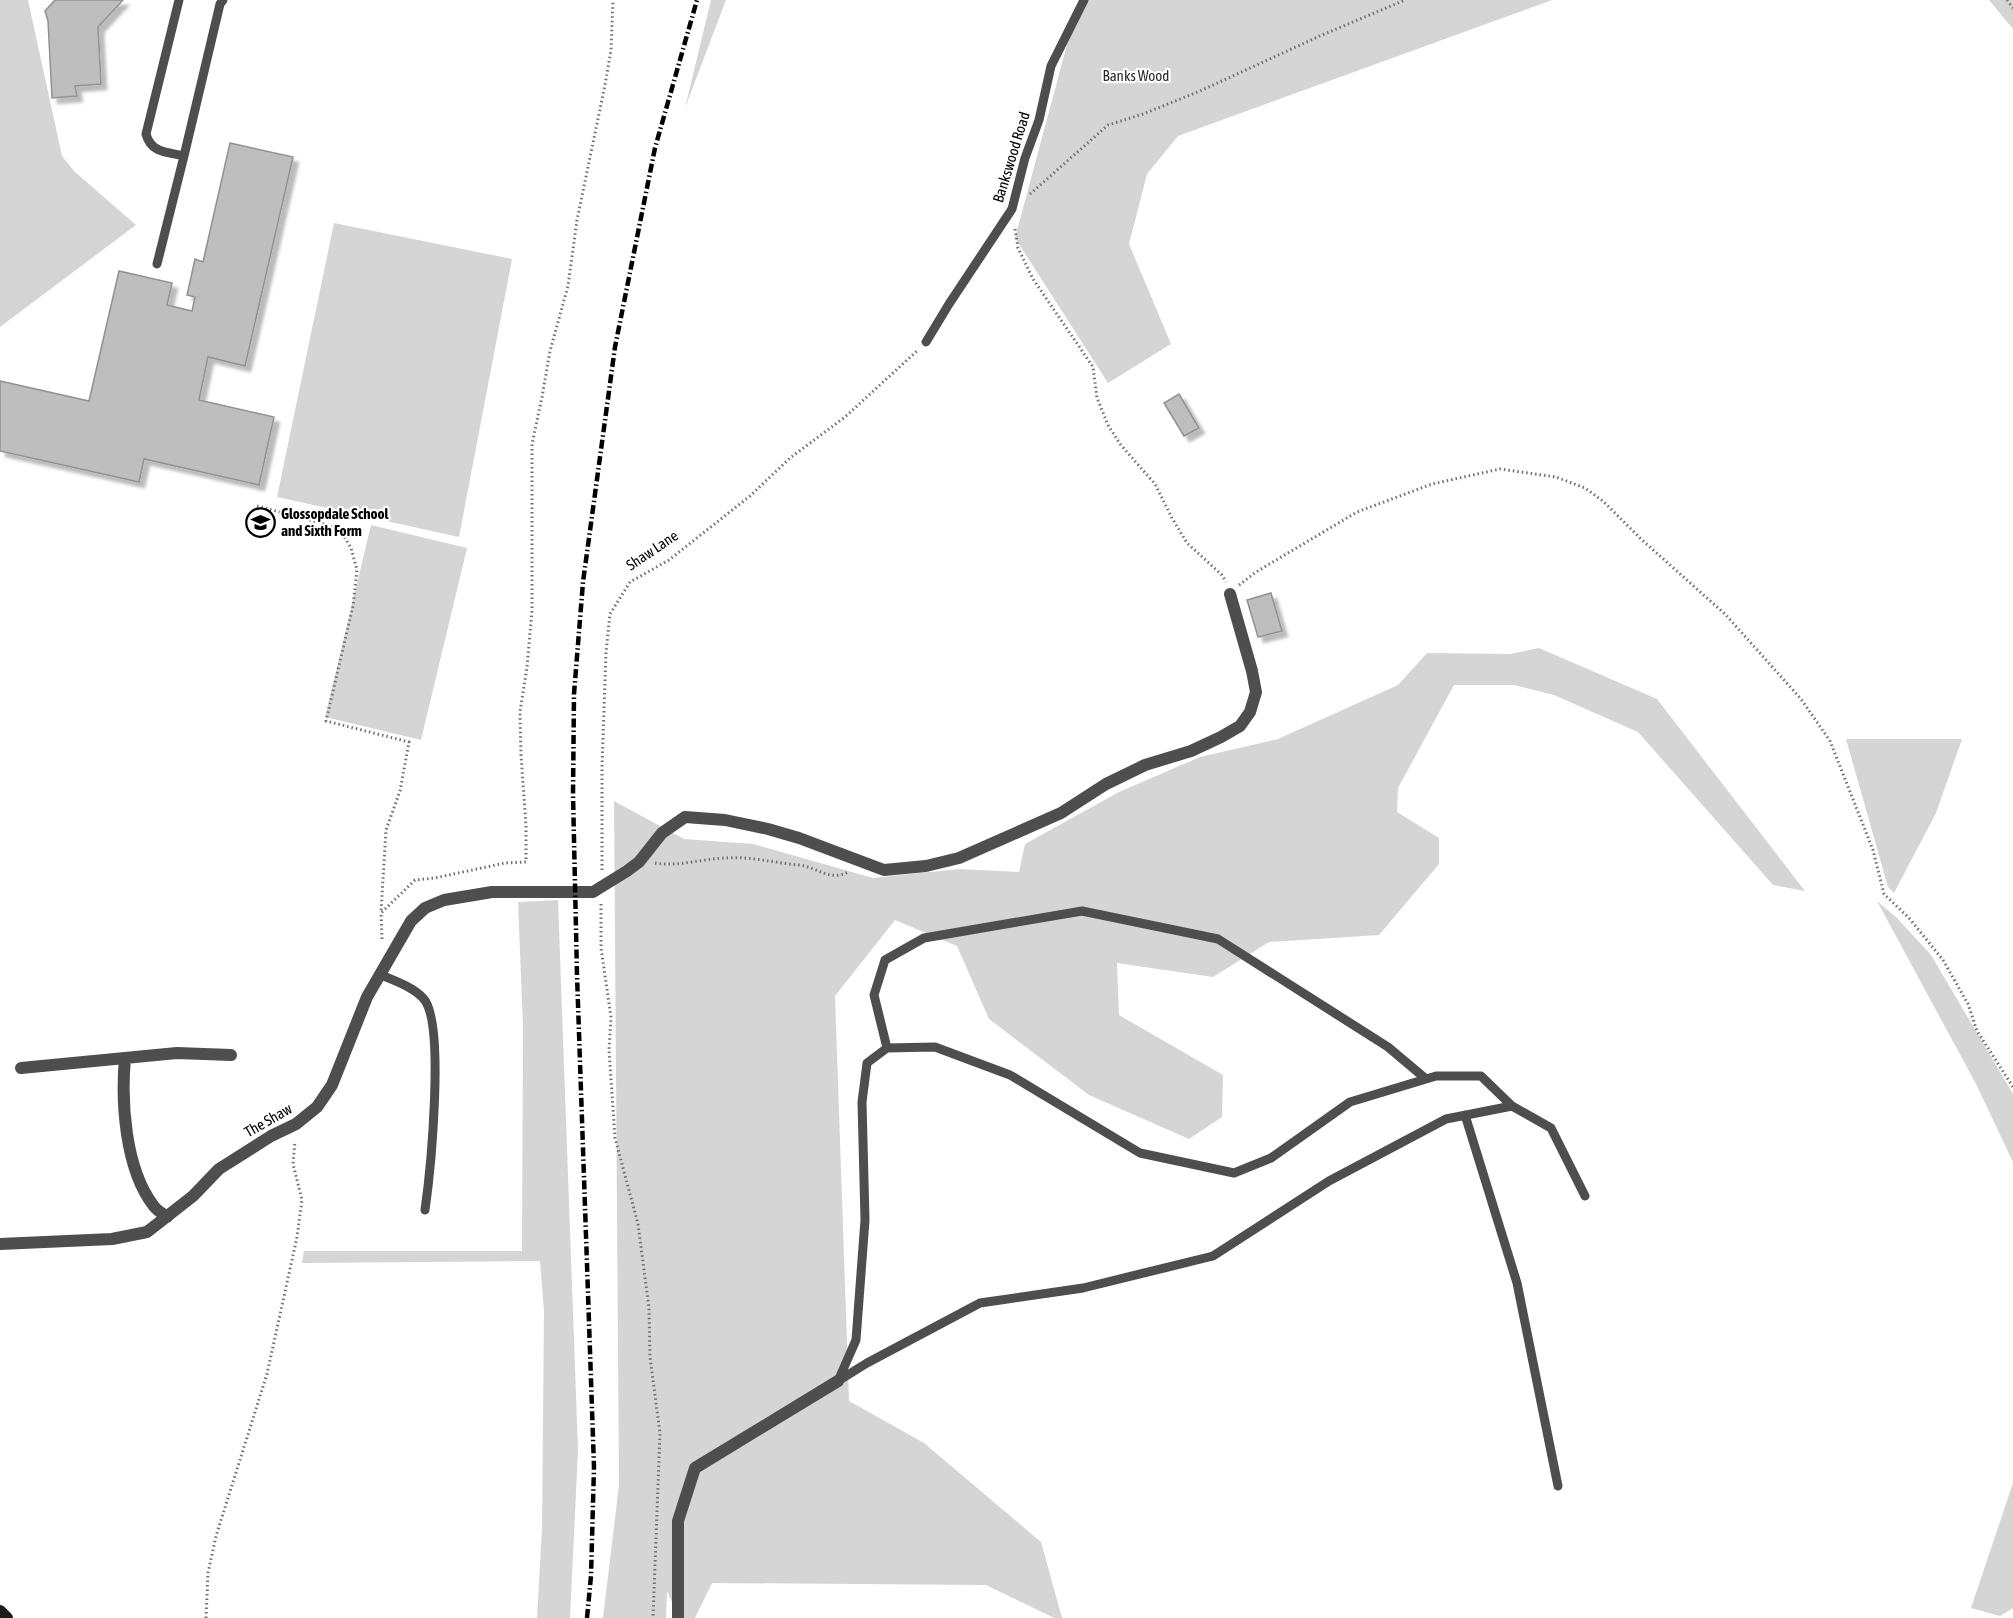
<svg xmlns="http://www.w3.org/2000/svg" width="2013" height="1618" viewBox="0 0 2013 1618" font-family="'Asap Condensed',sans-serif">
<style>
.green{fill:#d5d5d5}
.building{fill:#bebebe;stroke:#929292;stroke-width:1.5;filter:url(#shadow)}
.lines{fill:none;stroke-linecap:round;stroke-linejoin:round}
.path{stroke:#707070;stroke-width:3;stroke-dasharray:1.5 3;stroke-linecap:butt}
.lane{stroke:#4e4e4e;stroke-width:9}
.street{stroke:#4e4e4e;stroke-width:12}
.secondary{stroke:#1b1b1b;stroke-width:12}
.rail{stroke:#000;stroke-width:4.5;stroke-dasharray:9 3 1.5 3;stroke-linecap:butt}
.labels{text-anchor:middle;dominant-baseline:central;stroke-width:4.5;stroke-linejoin:round;paint-order:stroke}
.park-label{font-size:15px;fill:#2c2c2c;stroke:#fff}
.street-label{font-size:15px;fill:#000;stroke:#fff}
.poi-label{font-size:15px;font-weight:bold;fill:#000;stroke:#fff;text-anchor:start}
</style>
<defs>
<filter id="shadow"><feDropShadow dx="5.5" dy="5.5" stdDeviation="1.5" flood-color="#0004"/></filter>
</defs>
<rect width="100%" height="100%" fill="#fff"/>
<path class="green" d="M 0,0 L 28,0 L 62,156 L 74,171 L 136,225 L 0,327 Z
M 711,0 L 726,0 L 685,108 Z
M 1079,0 L 1552,0 L 1178,136 L 1147,174 L 1129,244 L 1171,344 L 1108,383 L 1015,238 Z
M 1989,0 L 2013,0 L 2013,29 Z
M 334,223 L 512,259 L 459,537 L 277,497 Z
M 371,525 L 467,548 L 421,740 L 325,717 Z
M 1539,648 L 1657,699 L 1805,891 L 1773,885 L 1638,732 L 1554,695 L 1514,685 L 1454,685 L 1398,788 L 1397,812 L 1439,838 L 1439,864 L 1379,935 L 1269,942 L 1213,977 L 1117,963 L 1119,1015 L 1223,1075 L 1222,1117 L 1189,1139 L 1089,1095 L 989,1019 L 957,946 L 895,920 L 835,996 L 849,1401 L 924,1443 L 1041,1542 L 1062,1618 L 1054,1618 L 986,1585 L 712,1583 L 695,1618 L 679,1618 L 667,1591 L 666,1618 L 603,1618 L 619,1485 L 614,801 L 684,839 L 753,844 L 873,878 L 959,869 L 1019,872 L 1025,844 L 1119,792 L 1200,757 L 1278,739 L 1398,685 L 1427,653 L 1510,654 Z
M 1846,739 L 1962,739 L 1936,813 L 1894,893 L 1888,887 Z
M 558,900 L 578,1450 L 570,1618 L 537,1618 L 542,1529 L 544,1311 L 540,1261 L 302,1263 L 304,1251 L 522,1251 L 523,1026 L 518,902 Z
M 1877,901 L 1897,918 L 1931,955 L 2013,1094 L 2013,1162 L 1976,1084 Z
M 2013,1483 L 2013,1608 L 2000,1616 L 1971,1608 Z"/>
<path class="building" d="M 55,0 L 123,0 L 98,27 L 101,84 L 75,86 L 77,96 L 52,98 L 48,21 L 45,11 Z
M 230,143 L 293,157 L 245,366 L 208,357 L 199,400 L 274,417 L 259,485 L 144,459 L 139,482 L 0,451 L 0,381 L 89,401 L 119,271 L 172,283 L 167,305 L 192,311 L 195,297 L 187,295 L 195,259 L 203,262 Z
M 1179,394 L 1199,428 L 1184,436 L 1164,403 Z
M 1271,593 L 1282,631 L 1258,637 L 1247,600 Z"/>
<g class="lines">
<path class="path" d="M 2007,0 L 2013,8
M 1030,194 L 1108,125 L 1143,114 L 1200,91 L 1322,35 L 1405,0
M 1015,229 L 1018,248 L 1033,279 L 1093,367 L 1097,398 L 1108,425 L 1120,444 L 1155,484 L 1172,518 L 1187,543 L 1222,575 L 1226,582
M 257,506 L 328,525 L 342,533 L 351,548 L 357,570 L 353,606 L 326,721 L 409,742 L 400,791 L 386,830 L 381,912
M 1239,585 L 1256,572 L 1357,512 L 1432,484 L 1500,469 L 1556,477 L 1585,488 L 1604,502 L 1642,540 L 1725,614 L 1801,699 L 1830,741 L 1873,850 L 1884,894 L 1909,918 L 1943,960 L 1968,1004 L 1977,1031 L 2013,1087
M 655,863 C 678,867 701,859 725,858 C 750,856 775,863 799,865 C 817,867 830,882 848,872
M 602,870 L 602,767 L 606,652 L 610,614 L 630,582 L 669,560 L 750,496 L 790,458 L 845,417 L 918,350
M 601,904 L 601,948 L 611,1017 L 609,1050 L 615,1138 L 638,1224 L 649,1308 L 650,1357 L 660,1433 L 653,1618
M 382,939 L 381,913 L 415,880 L 435,878 L 505,863 L 526,862 L 526,826 L 521,755 L 520,712 L 527,667 L 532,610 L 532,444 L 542,397 L 550,351 L 568,286 L 577,220 L 605,85 L 611,50 L 613,0
M 206,1618 L 208,1573 L 216,1536 L 267,1374 L 297,1237 L 302,1200 L 293,1164 L 295,1141"/>
<path class="lane" d="M 184,156 L 220,4 L 223,0
M 157,264 L 184,156 C 167,152 151,153 146,134 L 179,0
M 926,342 L 949,304 L 1012,209 L 1025,158 L 1039,120 L 1051,66 L 1084,0
M 379,974 C 394,981 412,986 423,998 C 446,1021 430,1175 425,1210
M 887,1048 L 874,995 L 885,960 L 924,938 L 1082,911 L 1218,939 L 1388,1047 L 1426,1079
M 1465,1115 L 1517,1283 L 1558,1486
M 838,1381 L 856,1340 L 865,1220 L 862,1102 L 867,1063 L 887,1048 L 935,1047 L 1010,1075 L 1140,1153 L 1234,1173 L 1271,1158 L 1350,1102 L 1436,1076 L 1481,1076 L 1512,1106
M 838,1381 L 867,1363 L 980,1303 L 1083,1288 L 1213,1256 L 1329,1181 L 1446,1119 L 1512,1106 L 1551,1128 L 1585,1196"/>
<path class="street" d="M 125,1058 C 121,1102 125,1168 153,1205 C 156,1210 162,1213 167,1217
M 21,1068 L 177,1053 L 231,1055
M 0,1244 L 112,1239 L 147,1232 L 193,1196 L 219,1169 L 271,1136 L 296,1124 L 317,1107 L 332,1085 L 367,997 L 411,921 L 425,908 L 444,900 L 492,892 L 593,892 L 627,871 L 639,862 L 662,833 L 685,817 L 725,820 L 768,829 L 799,838 L 884,870 L 926,866 L 959,858 L 1061,813 L 1106,784 L 1145,765 L 1191,751 L 1221,737 L 1240,726 L 1250,712 L 1256,692 L 1252,671 L 1230,594
M 678,1618 L 678,1521 L 695,1468 L 838,1381"/>
<path class="secondary" d="M 0,1611 L 7,1618"/>
<path class="rail" d="M 587,1618 L 591,1576 L 594,1467 L 577,975 L 573,794 L 574,694 L 583,582 L 615,347 L 655,148 L 697,0"/>
</g>
<defs>
<symbol id="school-ring" viewBox="-11 -11 22 22"><circle r="9.5" fill="#fff" stroke="#000" stroke-width="1.5"/><path d="M0-5L7-2L0 1L-7-2ZM-4 1L0 2.5L4 1V4Q0 6-4 4Z" fill="#000"/></symbol>
</defs>
<g fill-rule="evenodd">
<use href="#school-ring" x="244" y="506" width="33" height="33"/>
</g>
<g class="labels">
<g class="park-label">
<text x="1136" y="75">Banks Wood</text>
</g>
<g class="street-label">
<text transform="translate(1011 157) rotate(-73)">Bankswood Road</text>
<text transform="translate(652 550) rotate(-34)">Shaw Lane</text>
<text transform="translate(268 1120) rotate(-30)">The Shaw</text>
</g>
<g class="poi-label">
<text x="281" y="513">Glossopdale School<tspan x="281" dy="17">and Sixth Form</tspan></text>
</g>
</g>
</svg>
